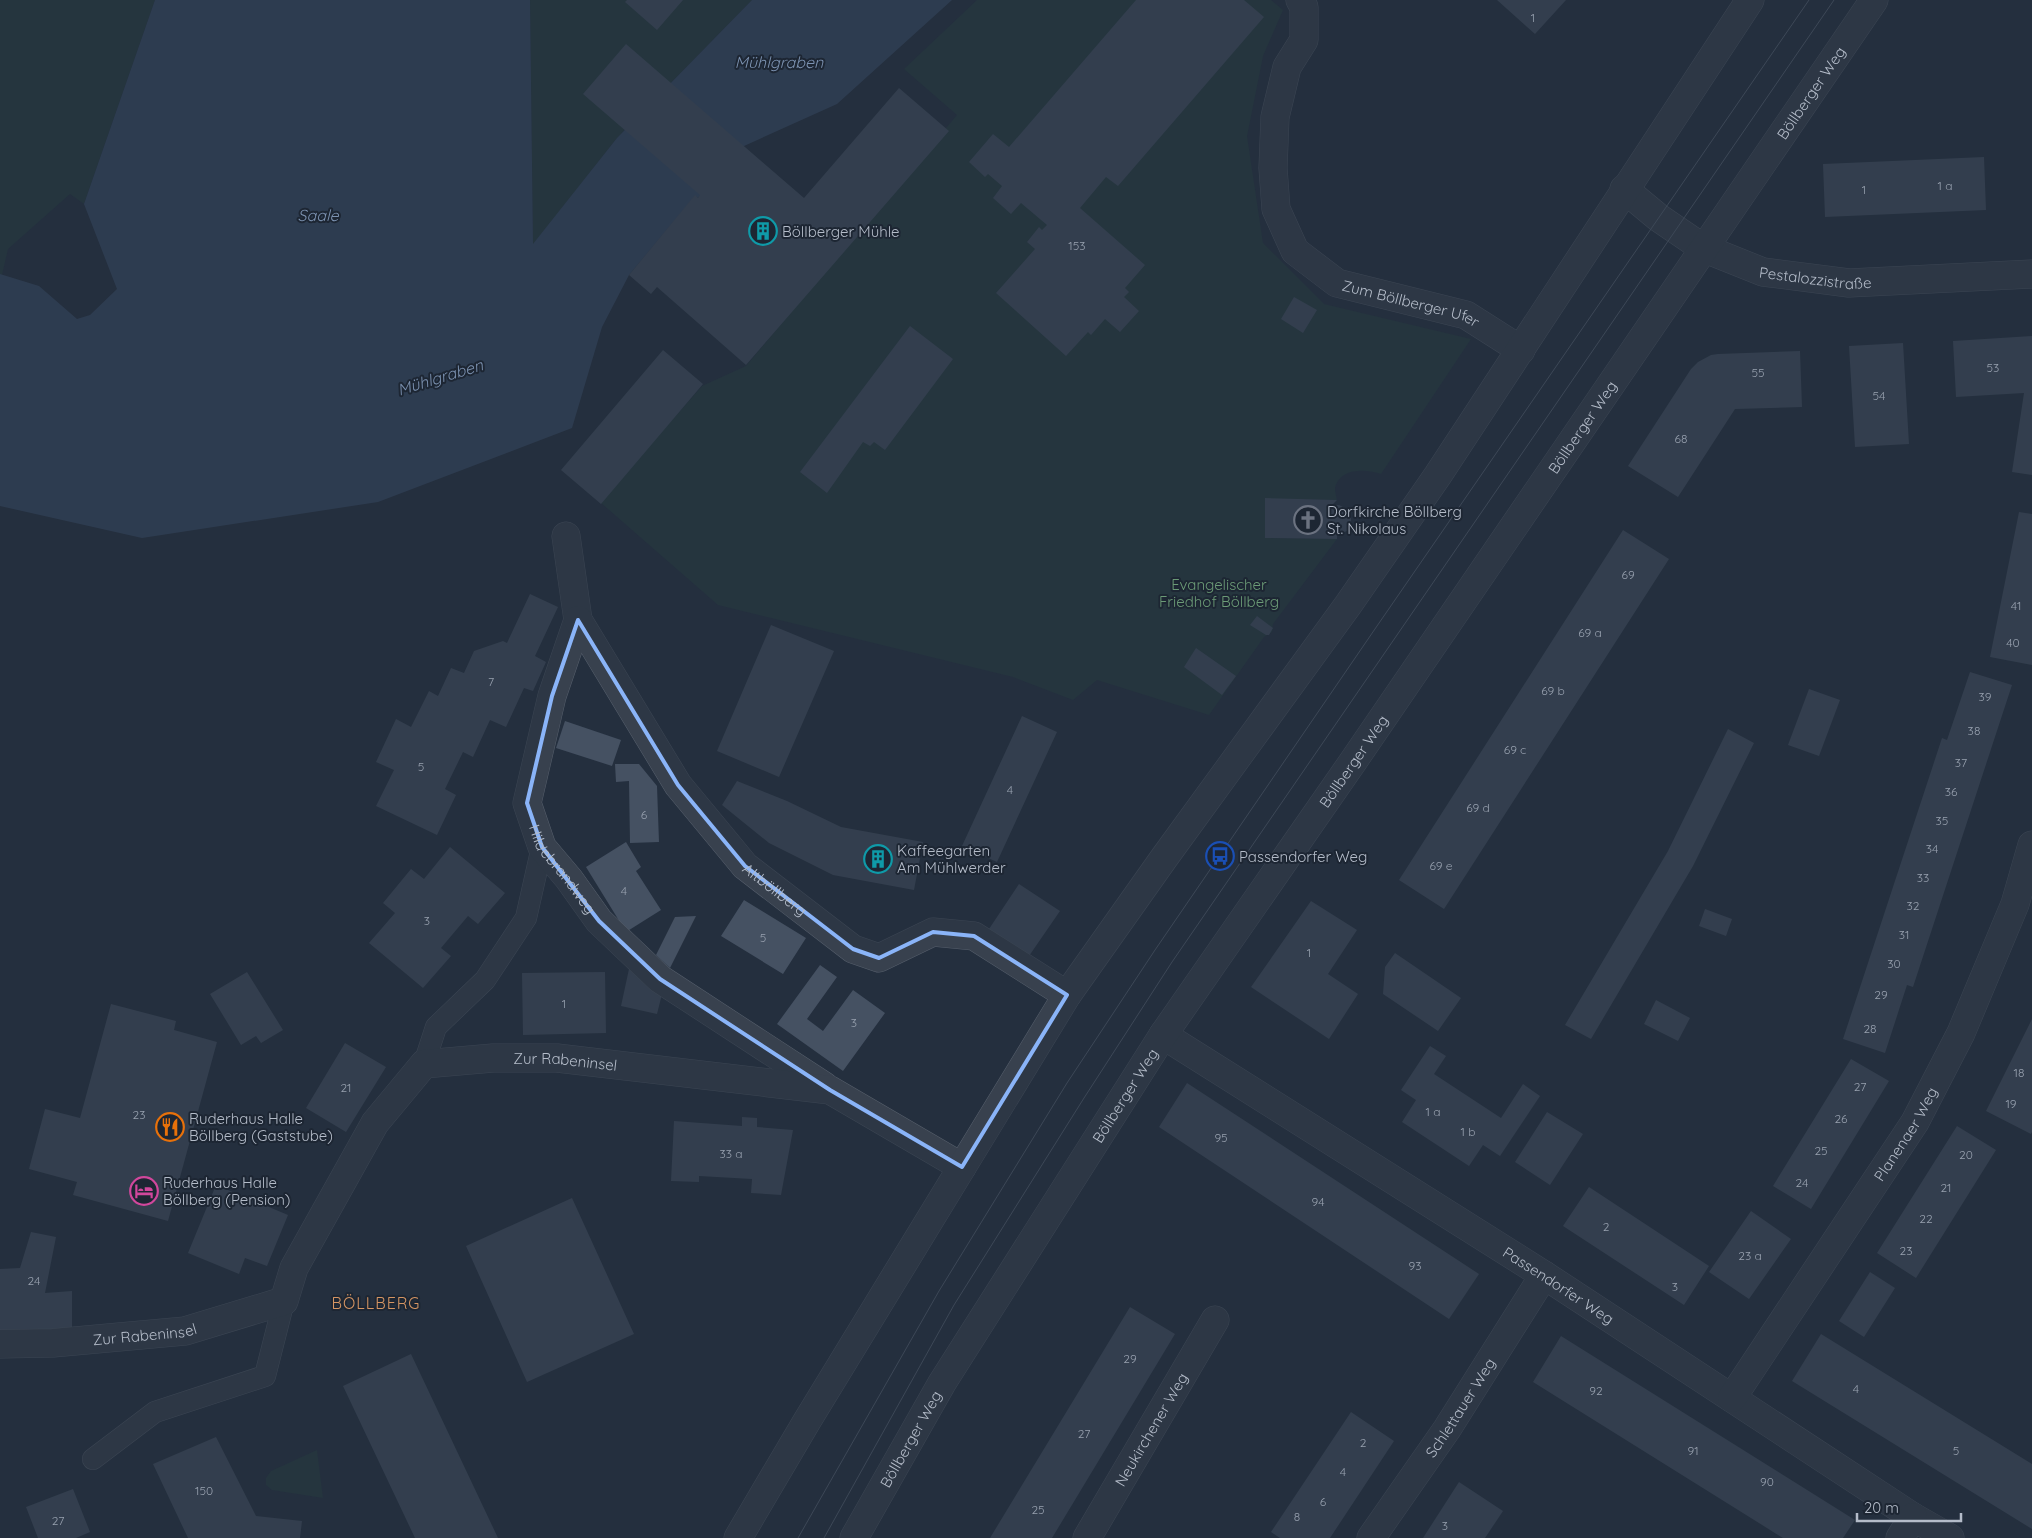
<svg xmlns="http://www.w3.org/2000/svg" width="2032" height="1538" viewBox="0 0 2032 1538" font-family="Quicksand,sans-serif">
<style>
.green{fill:#263c3f}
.water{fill:#394c67}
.building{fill:#455162}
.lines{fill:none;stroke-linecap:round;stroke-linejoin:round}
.service-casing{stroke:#565f6c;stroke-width:22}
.minor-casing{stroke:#565f6c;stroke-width:29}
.tertiary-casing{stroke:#565f6c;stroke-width:29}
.service{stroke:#38414e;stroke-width:21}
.minor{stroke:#38414e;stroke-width:28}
.tertiary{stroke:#38414e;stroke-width:28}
.tram{stroke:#5a6575;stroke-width:1}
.marked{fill:none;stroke:#8ab4f8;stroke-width:4;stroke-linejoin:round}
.labels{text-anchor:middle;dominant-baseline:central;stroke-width:4;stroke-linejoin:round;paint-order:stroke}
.number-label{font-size:12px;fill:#98a1af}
.street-label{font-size:15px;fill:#b4bcc9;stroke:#1d2633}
.poi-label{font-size:15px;fill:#b4bcc9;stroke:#1d2633;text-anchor:start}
.park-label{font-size:15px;fill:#6b9a76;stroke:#1d2633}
.water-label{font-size:16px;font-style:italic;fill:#7c92b1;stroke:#1d2633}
.neighbourhood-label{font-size:16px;letter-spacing:1px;fill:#d59563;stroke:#1d2633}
</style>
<rect width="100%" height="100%" fill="#242f3e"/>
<path class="green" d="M 0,0 L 155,0 L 84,204 L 70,194 L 8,249 L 2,275 L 0,274 Z
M 530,0 L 752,0 L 617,138 L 533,245 Z
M 977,0 L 1271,0 L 1283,10 L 1263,56 L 1247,136 L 1263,243 L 1324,304 L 1471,339 L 1381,474 C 1367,469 1340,467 1335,488 C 1335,491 1336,496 1337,500 L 1265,499 L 1265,538 L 1337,539 L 1273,624 L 1272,632 L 1264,637 L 1209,715 L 1097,680 L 1073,700 L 1013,677 L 718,605 L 600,502 L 702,386 L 746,366 L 957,115 L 904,69 Z
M 317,1450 L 323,1498 L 272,1490 L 266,1485 L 266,1478 L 271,1471 Z"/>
<path class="water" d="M 155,0 L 530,0 L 533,244 L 617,138 L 752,0 L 952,0 L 837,104 L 744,146 L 698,198 L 695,196 L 629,275 L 602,327 L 572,428 L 378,502 L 142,538 L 0,506 L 0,274 L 39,286 L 77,319 L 90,315 L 117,289 L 84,204 Z"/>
<path class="building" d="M 627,0 L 683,0 L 657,30 L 625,2 Z
M 1136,0 L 1244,0 L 1264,17 L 1118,186 L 1106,177 L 1080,208 L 1145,265 L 1125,288 L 1129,292 L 1124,297 L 1139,311 L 1120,332 L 1105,319 L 1091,335 L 1088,332 L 1066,356 L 996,293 L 1035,249 L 1027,242 L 1039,227 L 1042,230 L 1047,225 L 1021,203 L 1011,214 L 993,198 L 1002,186 L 988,174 L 985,177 L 969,162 L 993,134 L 1009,147 Z
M 1497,0 L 1566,0 L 1535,34 Z
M 626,44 L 804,198 L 899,88 L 949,131 L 746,365 L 657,287 L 651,294 L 629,275 L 695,195 L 698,198 L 700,195 L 583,94 Z
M 1984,157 L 1986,210 L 1825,217 L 1823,164 Z
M 1294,297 L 1317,310 L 1303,333 L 1281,319 Z
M 910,326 L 953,359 L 885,450 L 874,442 L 870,446 L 863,442 L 827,493 L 800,472 Z
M 2032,336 L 2032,475 L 2012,472 L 2024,393 L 1956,397 L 1953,341 Z
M 1903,343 L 1909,444 L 1855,447 L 1849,346 Z
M 663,350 L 703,384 L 601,504 L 561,470 Z
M 1800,351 L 1802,407 L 1735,409 L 1678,497 L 1628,466 L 1691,369 L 1698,362 L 1711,355 L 1718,354 Z
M 1265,498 L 1337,500 L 1332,505 L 1339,505 L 1345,508 L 1351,517 L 1351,524 L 1347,531 L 1337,535 L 1337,539 L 1265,538 Z
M 2019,512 L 2032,514 L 2032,665 L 1990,657 Z
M 1623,530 L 1669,559 L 1444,909 L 1399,880 Z
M 530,594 L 558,607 L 535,656 L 546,662 L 533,691 L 524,688 L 506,727 L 490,720 L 473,757 L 463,752 L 445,789 L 456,795 L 437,835 L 376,806 L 394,770 L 376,762 L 396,719 L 411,727 L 429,691 L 438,696 L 451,668 L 464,673 L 474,651 L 503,641 L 507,643 Z
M 1257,616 L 1273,628 L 1269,635 L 1266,635 L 1250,625 Z
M 771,625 L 834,651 L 779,777 L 717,751 Z
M 1196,648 L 1236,676 L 1222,695 L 1184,667 Z
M 1970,672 L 2012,685 L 1913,987 L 1907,985 L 1885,1053 L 1843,1039 L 1942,738 L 1947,740 Z
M 1809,689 L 1840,700 L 1819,756 L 1788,745 Z
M 1022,716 L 1057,732 L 997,862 L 962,846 Z
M 565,721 L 621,740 L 612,766 L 556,748 Z
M 1728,729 L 1754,743 L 1693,866 L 1591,1039 L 1565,1025 L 1668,851 Z
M 615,764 L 639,764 L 657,786 L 659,842 L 630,843 L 629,781 L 616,782 Z
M 737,781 L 787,801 L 841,827 L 923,842 L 914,890 L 833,875 L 769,843 L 722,805 Z
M 626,842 L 641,867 L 636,871 L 661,910 L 626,932 L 586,867 Z
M 450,847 L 505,893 L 478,924 L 468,916 L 441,948 L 451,956 L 423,988 L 369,943 L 395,913 L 383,903 L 411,869 L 424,879 Z
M 1019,884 L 1060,911 L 1029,956 L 989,929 Z
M 744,900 L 806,938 L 783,974 L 721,936 Z
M 1311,901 L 1357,930 L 1328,974 L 1358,994 L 1329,1039 L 1251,987 Z
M 1705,909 L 1732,919 L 1726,936 L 1699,926 Z
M 696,916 L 670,968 L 656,955 L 675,917 Z
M 1395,953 L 1461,998 L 1438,1031 L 1383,994 L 1385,967 Z
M 820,965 L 837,977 L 807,1019 L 823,1031 L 853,990 L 885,1013 L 843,1071 L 777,1024 Z
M 629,969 L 663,990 L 657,1014 L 621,1006 Z
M 247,972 L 283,1030 L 261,1043 L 256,1036 L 241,1045 L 210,994 Z
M 605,972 L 606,1033 L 523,1035 L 522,973 Z
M 1656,1000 L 1690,1018 L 1678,1041 L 1644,1024 Z
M 111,1004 L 176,1021 L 174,1030 L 217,1042 L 168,1221 L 73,1195 L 77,1182 L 29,1169 L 45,1109 L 80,1118 Z
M 2032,1019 L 2032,1132 L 2031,1134 L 1986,1111 Z
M 345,1043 L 386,1067 L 346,1132 L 306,1108 Z
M 1430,1046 L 1446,1056 L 1434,1074 L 1501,1118 L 1523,1084 L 1540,1096 L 1500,1156 L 1483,1145 L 1469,1166 L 1402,1122 L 1416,1100 L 1401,1090 Z
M 1851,1059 L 1889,1081 L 1811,1209 L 1773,1186 Z
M 1187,1083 L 1479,1274 L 1449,1319 L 1159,1127 Z
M 1547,1112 L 1583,1134 L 1550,1185 L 1515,1162 Z
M 742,1117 L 757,1118 L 757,1127 L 793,1130 L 781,1195 L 751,1193 L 752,1179 L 699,1176 L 699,1182 L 671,1181 L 674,1121 L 742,1126 Z
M 1957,1126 L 1996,1150 L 1916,1278 L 1877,1253 Z
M 216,1185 L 288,1215 L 267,1266 L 245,1258 L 239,1274 L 188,1253 Z
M 1589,1187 L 1709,1266 L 1684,1305 L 1563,1226 Z
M 572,1198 L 634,1334 L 527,1382 L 466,1246 Z
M 1751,1211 L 1791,1239 L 1749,1299 L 1709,1272 Z
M 31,1232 L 56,1237 L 45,1293 L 72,1291 L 72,1332 L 0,1333 L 0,1269 L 20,1268 Z
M 1870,1272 L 1895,1288 L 1864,1337 L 1839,1321 Z
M 1130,1307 L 1175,1334 L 1052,1538 L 990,1538 Z
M 1821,1334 L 2032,1464 L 2032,1529 L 1792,1381 Z
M 1561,1336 L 1855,1520 L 1843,1538 L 1783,1538 L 1533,1382 Z
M 411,1354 L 498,1538 L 415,1538 L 343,1386 Z
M 1351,1412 L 1394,1441 L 1330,1538 L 1280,1538 L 1271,1532 Z
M 216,1437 L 256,1516 L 302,1521 L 300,1538 L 188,1538 L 153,1464 Z
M 1459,1482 L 1503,1511 L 1485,1538 L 1423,1538 Z
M 73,1489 L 90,1532 L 76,1538 L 38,1538 L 26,1507 Z"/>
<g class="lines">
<defs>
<path id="service" d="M 424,1064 L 436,1027 L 485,980 L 526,918 L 542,847
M 93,1459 L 155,1412 L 265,1376 L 284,1301"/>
<g id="minor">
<path id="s1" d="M 1300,0 L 1304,7 L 1304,40 L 1287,67 L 1275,117 L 1273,168 L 1276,209 L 1295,251 L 1337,283 L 1466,315 L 1521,350"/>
<path id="s2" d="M 566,536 L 578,620 L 552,696 L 527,803 L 542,847 L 569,879 L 599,921 L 660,979 L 824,1086"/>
<path id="s3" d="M 578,620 L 678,785 L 745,866 L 853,949 L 879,958 L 933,932 L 974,936 L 1067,995"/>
<path id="s4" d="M 1163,1035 L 1544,1275 L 1913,1517 L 1950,1538"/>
<path id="s5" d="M 0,1344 L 53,1343 L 185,1331 L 284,1301 L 294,1268 L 375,1123 L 424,1064 L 493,1058 L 557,1058 L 830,1090 L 962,1167"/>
<path id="s6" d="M 1732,1398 L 1915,1122 L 1961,1033 L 2015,904 L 2032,845"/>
<path id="s7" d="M 1087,1538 L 1215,1320"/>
<path id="s8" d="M 1371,1538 L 1447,1429 L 1544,1275"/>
<path d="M 1900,1538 L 1913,1517"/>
</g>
<g id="tertiary">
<path id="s9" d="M 1624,189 L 1659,218 L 1703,248 L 1763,272 L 1849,283 L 2032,274"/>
<path d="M 738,1538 L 807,1421 L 1067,995 L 1164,858 L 1348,605 L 1438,475 L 1750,0"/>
<path id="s10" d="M 854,1538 L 942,1383 L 1163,1035 L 1352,763 L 1874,0"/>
</g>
</defs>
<use href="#service" class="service-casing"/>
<use href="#minor" class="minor-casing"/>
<use href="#tertiary" class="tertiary-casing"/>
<use href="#service" class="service"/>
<use href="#minor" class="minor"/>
<use href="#tertiary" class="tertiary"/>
<path class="tram" d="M 798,1538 L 939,1291 L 1067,1083 L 1155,950 L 1377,626 L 1809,0
M 824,1538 L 954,1305 L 1084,1098 L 1172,962 L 1834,0"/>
</g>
<path d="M0 0H2032V1538H0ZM 578,620 L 678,785 L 745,866 L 853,949 L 879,958 L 933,932 L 974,936 L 1067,995 L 962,1167 L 830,1090 L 660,979 L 599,921 L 542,847 L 527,803 L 552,696 Z" fill="#242f3e" fill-opacity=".55" fill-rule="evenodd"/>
<path class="marked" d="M 578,620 L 678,785 L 745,866 L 853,949 L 879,958 L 933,932 L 974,936 L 1067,995 L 962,1167 L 830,1090 L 660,979 L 599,921 L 542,847 L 527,803 L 552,696 Z"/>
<defs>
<symbol id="building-ring" viewBox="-11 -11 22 22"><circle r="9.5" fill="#1d2633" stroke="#0f9aa8" stroke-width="1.5"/><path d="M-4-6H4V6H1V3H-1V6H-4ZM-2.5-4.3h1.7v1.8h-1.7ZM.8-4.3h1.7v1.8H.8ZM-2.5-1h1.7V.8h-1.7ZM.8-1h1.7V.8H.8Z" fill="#0f9aa8"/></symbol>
<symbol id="church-ring" viewBox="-11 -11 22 22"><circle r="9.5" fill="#1d2633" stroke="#6b7280" stroke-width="1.5"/><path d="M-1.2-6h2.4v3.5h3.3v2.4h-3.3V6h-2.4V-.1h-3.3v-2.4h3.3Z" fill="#6b7280"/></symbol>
<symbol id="bus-ring" viewBox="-11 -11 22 22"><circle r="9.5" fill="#1d2633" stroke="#1a4fb4" stroke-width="1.5"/><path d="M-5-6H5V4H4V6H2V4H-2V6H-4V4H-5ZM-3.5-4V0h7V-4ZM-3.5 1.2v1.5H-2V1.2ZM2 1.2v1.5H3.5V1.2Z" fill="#1a4fb4"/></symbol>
<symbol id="restaurant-ring" viewBox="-11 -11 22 22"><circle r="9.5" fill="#1d2633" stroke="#e8710a" stroke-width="1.5"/><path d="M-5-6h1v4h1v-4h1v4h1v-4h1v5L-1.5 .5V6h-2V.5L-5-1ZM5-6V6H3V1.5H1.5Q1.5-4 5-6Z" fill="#e8710a"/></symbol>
<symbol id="hotel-ring" viewBox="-11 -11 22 22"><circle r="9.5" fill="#1d2633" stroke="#d1479c" stroke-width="1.5"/><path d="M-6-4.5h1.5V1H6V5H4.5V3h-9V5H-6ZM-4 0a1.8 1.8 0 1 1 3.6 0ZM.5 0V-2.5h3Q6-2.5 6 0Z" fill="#d1479c"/></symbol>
</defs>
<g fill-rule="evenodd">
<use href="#building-ring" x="747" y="215" width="32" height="32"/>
<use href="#church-ring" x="1292" y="504" width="32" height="32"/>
<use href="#bus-ring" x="1204" y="840" width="32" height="32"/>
<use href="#building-ring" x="862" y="843" width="32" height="32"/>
<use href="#restaurant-ring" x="154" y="1111" width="32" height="32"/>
<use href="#hotel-ring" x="128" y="1175" width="32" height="32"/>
</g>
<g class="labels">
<g class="number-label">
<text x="1533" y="17">1</text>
<text x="1945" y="185">1 a</text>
<text x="1864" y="189">1</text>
<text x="1077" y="245">153</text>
<text x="1993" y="367">53</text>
<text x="1758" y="372">55</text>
<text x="1879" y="395">54</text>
<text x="1681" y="438">68</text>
<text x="1628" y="574">69</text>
<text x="2016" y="605">41</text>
<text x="1590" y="632">69 a</text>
<text x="2013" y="642">40</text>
<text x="491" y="681">7</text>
<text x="1553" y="690">69 b</text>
<text x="1985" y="696">39</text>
<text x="1974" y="730">38</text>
<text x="1515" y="749">69 c</text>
<text x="1961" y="762">37</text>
<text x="421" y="766">5</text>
<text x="1010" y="789">4</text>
<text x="1951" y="791">36</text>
<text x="1478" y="807">69 d</text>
<text x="644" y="814">6</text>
<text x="1942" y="820">35</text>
<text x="1932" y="848">34</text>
<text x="1441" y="865">69 e</text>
<text x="1923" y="877">33</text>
<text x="624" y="890">4</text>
<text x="1913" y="905">32</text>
<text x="427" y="920">3</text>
<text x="1904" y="934">31</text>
<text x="763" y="937">5</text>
<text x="1309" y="952">1</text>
<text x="1894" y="963">30</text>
<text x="1881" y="994">29</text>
<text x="564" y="1003">1</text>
<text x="854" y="1022">3</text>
<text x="1870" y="1028">28</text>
<text x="2019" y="1072">18</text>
<text x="1860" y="1086">27</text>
<text x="346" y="1087">21</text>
<text x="2011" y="1103">19</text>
<text x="1433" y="1111">1 a</text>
<text x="139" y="1114">23</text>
<text x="1841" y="1118">26</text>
<text x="1468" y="1131">1 b</text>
<text x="1221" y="1137">95</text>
<text x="1821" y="1150">25</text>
<text x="731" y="1153">33 a</text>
<text x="1966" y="1154">20</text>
<text x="1802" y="1182">24</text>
<text x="1946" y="1187">21</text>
<text x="1318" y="1201">94</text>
<text x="1926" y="1218">22</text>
<text x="1606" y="1226">2</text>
<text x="1906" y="1250">23</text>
<text x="1750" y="1255">23 a</text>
<text x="1415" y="1265">93</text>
<text x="34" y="1280">24</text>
<text x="1675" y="1286">3</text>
<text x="1130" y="1358">29</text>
<text x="1856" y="1388">4</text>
<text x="1596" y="1390">92</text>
<text x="1084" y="1433">27</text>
<text x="1363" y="1442">2</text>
<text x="1693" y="1450">91</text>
<text x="1956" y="1450">5</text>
<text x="1343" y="1471">4</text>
<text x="1767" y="1481">90</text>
<text x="204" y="1490">150</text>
<text x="1323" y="1501">6</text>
<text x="1038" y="1509">25</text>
<text x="1297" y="1516">8</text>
<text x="58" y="1520">27</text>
<text x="1445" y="1525">3</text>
</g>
<g class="street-label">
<text stroke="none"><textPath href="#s10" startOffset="1734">Böllberger Weg</textPath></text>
<text stroke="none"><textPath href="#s9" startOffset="216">Pestalozzistraße</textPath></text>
<text stroke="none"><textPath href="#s1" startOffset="392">Zum Böllberger Ufer</textPath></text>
<text stroke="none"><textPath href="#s10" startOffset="1329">Böllberger Weg</textPath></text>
<text stroke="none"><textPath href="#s10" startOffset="924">Böllberger Weg</textPath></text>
<text stroke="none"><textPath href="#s2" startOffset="351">Hildebrandweg</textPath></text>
<text stroke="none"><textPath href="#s3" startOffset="336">Altböllberg</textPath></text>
<text stroke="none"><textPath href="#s5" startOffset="708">Zur Rabeninsel</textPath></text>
<text stroke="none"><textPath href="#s10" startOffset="519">Böllberger Weg</textPath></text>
<text stroke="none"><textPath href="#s6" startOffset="316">Planenaer Weg</textPath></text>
<text stroke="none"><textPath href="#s4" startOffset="468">Passendorfer Weg</textPath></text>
<text stroke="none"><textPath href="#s5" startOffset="145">Zur Rabeninsel</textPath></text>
<text stroke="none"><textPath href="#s8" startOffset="158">Schlettauer Weg</textPath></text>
<text stroke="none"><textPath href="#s7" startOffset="126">Neukirchener Weg</textPath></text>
<text stroke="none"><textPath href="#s10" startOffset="114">Böllberger Weg</textPath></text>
</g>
<g class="poi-label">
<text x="782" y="231">Böllberger Mühle</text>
<text x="1327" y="511">Dorfkirche Böllberg<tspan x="1327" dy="17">St. Nikolaus</tspan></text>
<text x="897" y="850">Kaffeegarten<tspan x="897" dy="17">Am Mühlwerder</tspan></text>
<text x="1239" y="856">Passendorfer Weg</text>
<text x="189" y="1118">Ruderhaus Halle<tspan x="189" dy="17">Böllberg (Gaststube)</tspan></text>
<text x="163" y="1182">Ruderhaus Halle<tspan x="163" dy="17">Böllberg (Pension)</tspan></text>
</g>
<g class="park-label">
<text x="1219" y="584">Evangelischer<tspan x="1219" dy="17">Friedhof Böllberg</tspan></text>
</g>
<g class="water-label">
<text x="779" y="62">Mühlgraben</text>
<text x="318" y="215">Saale</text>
<text transform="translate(440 377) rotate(-17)">Mühlgraben</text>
</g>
<g class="neighbourhood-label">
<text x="376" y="1303">BÖLLBERG</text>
</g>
</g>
<path d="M1857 1513v8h104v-8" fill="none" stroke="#b4bcc9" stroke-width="2.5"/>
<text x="1864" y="1513" font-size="15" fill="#b4bcc9" stroke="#1d2633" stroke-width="4" paint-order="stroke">20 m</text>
</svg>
